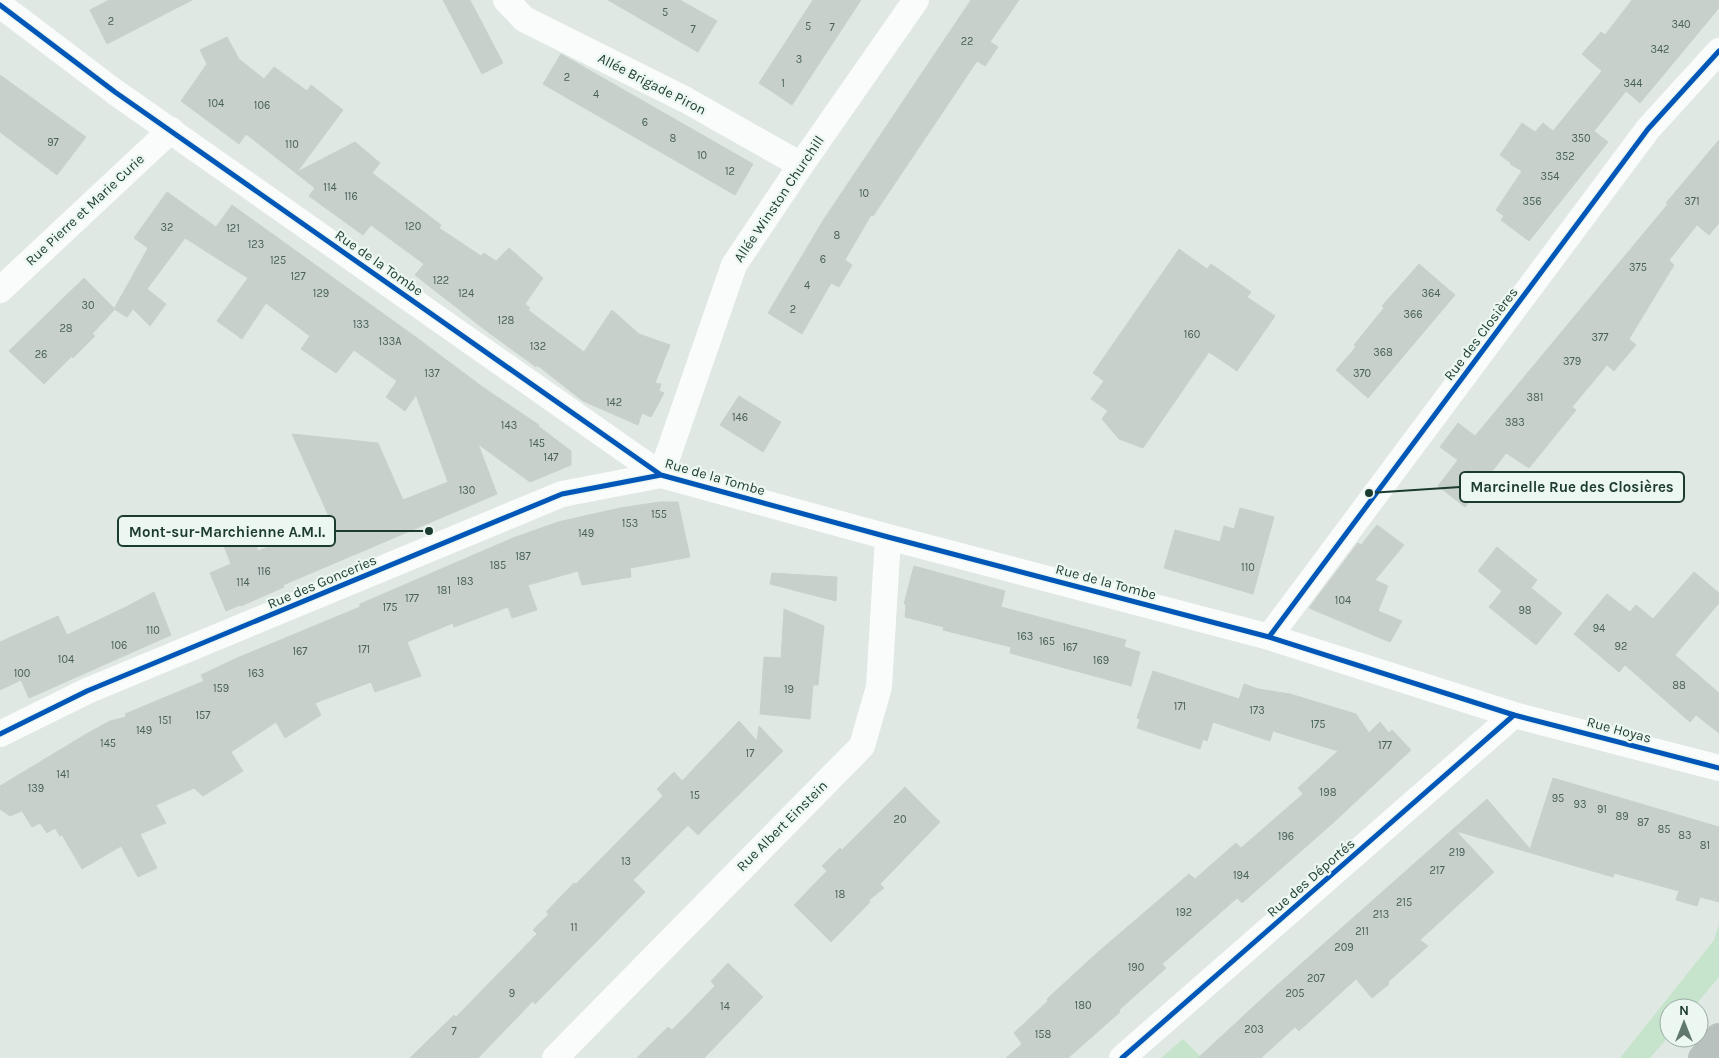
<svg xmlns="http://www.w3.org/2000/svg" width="1719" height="1058" viewBox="0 0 1719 1058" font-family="Karla,sans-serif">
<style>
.green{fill:#c6e3cc}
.building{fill:#c8d0cc;stroke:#c8d1cc}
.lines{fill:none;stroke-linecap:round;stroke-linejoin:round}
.highway-casing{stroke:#bac5c0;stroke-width:30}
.street{stroke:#fafcfb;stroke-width:26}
.highway{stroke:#b8c1be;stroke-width:28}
.cycleway-casing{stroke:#ecf7f1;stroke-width:8}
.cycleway{stroke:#0057b8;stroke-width:5}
.labels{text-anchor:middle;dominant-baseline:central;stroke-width:4.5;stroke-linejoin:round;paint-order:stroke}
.number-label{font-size:11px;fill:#486158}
.street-label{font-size:14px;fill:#1c3b30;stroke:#ecf7f1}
.leader{fill:none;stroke:#1c3b30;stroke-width:2}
.callout-dot{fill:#1c3b30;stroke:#ecf7f1;stroke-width:2}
.callout{fill:#ecf7f1;stroke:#1c3b30;stroke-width:2}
.callout-label{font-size:15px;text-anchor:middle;font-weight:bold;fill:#1c3b30}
</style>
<rect width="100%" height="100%" fill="#e0e8e3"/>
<path class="green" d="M 1719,924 L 1719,977 L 1693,1008 L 1669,1008 L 1669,1036 L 1650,1058 L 1620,1058 L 1714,940 Z
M 1183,1039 L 1202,1058 L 1161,1058 Z"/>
<path class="building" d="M 109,0 L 192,0 L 107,44 L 90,10 Z
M 443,0 L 470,0 L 503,63 L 482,74 Z
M 608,0 L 680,0 L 717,21 L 698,52 Z
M 813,0 L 861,0 L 792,105 L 759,83 Z
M 971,0 L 1019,0 L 990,42 L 998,47 L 985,66 L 977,61 L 975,64 L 873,216 L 871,215 L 845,260 L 852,265 L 839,287 L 831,283 L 802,334 L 768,313 L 824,219 Z
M 1632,0 L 1719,0 L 1719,8 L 1640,103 L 1626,91 L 1594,131 L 1608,142 L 1529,241 L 1501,220 L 1504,216 L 1496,210 L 1522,171 L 1510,164 L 1511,163 L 1500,155 L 1522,123 L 1535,132 L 1543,123 L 1553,131 L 1602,71 L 1582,54 L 1601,32 L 1605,35 Z
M 227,37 L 239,59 L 264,79 L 274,67 L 307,91 L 311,85 L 343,110 L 297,172 L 355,142 L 380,163 L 372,173 L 441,225 L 439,228 L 481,256 L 484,253 L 496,261 L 509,248 L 543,278 L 525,304 L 530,308 L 528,310 L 584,352 L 612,310 L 639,334 L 670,345 L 655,383 L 661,384 L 659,391 L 664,393 L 651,417 L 642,413 L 638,425 L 583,401 L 537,365 L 536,367 L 484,329 L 415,275 L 424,264 L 371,225 L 363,235 L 309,196 L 315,188 L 246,134 L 239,144 L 181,101 L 207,64 L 200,50 Z
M 561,54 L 753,164 L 735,195 L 543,84 Z
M 0,75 L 86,137 L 57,175 L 0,132 Z
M 1719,140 L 1719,223 L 1709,235 L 1697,225 L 1669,260 L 1674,265 L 1629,339 L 1636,345 L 1614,371 L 1607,365 L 1572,407 L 1576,410 L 1529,468 L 1506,453 L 1465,507 L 1438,486 L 1458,460 L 1440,447 L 1458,423 L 1475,436 L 1668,204 L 1666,203 Z
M 167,192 L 216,227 L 232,205 L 417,338 L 484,388 L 539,425 L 538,426 L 571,451 L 571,465 L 530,482 L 478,444 L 497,494 L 283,585 L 284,587 L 241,606 L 240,605 L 226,611 L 210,573 L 231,564 L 217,528 L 244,517 L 258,551 L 331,521 L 292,434 L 378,443 L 403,500 L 448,482 L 416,395 L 405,411 L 386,397 L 397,381 L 354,350 L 336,373 L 301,349 L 310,336 L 266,303 L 242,339 L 217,321 L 248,278 L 185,238 L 147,289 L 166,304 L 150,326 L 133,309 L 127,317 L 114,309 L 148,248 L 134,238 Z
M 1179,249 L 1207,269 L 1211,264 L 1251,292 L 1247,297 L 1275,316 L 1237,371 L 1209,352 L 1143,448 L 1119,439 L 1102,419 L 1108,411 L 1091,399 L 1104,381 L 1093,373 Z
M 1419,264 L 1455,295 L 1368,398 L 1336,370 L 1356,347 L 1354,345 L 1384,308 L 1382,306 Z
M 84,278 L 115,309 L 92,334 L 95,336 L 73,358 L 72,356 L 44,384 L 9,351 Z
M 739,396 L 781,422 L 763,452 L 720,425 Z
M 660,502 L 678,502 L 690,557 L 630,568 L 631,577 L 582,585 L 578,571 L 528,585 L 537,610 L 512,618 L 508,607 L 454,627 L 453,623 L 407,642 L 421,676 L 375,692 L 371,682 L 315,703 L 321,715 L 285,738 L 276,722 L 231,752 L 243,771 L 203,796 L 194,788 L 156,805 L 166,823 L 140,834 L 157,868 L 138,877 L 121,846 L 82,869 L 62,835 L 60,836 L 55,828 L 47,833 L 40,823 L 32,827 L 22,811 L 10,816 L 0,809 L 0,786 L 88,733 L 110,721 L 126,717 L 125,714 L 204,681 L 201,675 L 237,658 L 360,607 L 360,604 L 513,538 L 558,522 L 620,508 Z
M 1240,508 L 1274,517 L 1253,594 L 1164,568 L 1175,530 L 1220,542 L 1224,526 L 1234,529 Z
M 1377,525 L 1404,545 L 1375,580 L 1388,586 L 1378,611 L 1402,621 L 1390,642 L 1309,608 L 1358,543 L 1361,545 Z
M 1497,547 L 1537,580 L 1531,588 L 1562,613 L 1536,645 L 1489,607 L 1502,591 L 1478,571 Z
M 914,566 L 1005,591 L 1001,607 L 1126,640 L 1124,647 L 1140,652 L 1131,686 L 1010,653 L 1011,647 L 943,630 L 944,627 L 905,617 L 906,604 L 904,604 Z
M 1694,572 L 1719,593 L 1719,603 L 1675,655 L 1719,693 L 1719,733 L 1696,715 L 1690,722 L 1625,665 L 1619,672 L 1574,634 L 1607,594 L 1630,612 L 1636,605 L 1653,619 Z
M 772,573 L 837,577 L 836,601 L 770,584 Z
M 154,592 L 171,635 L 29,698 L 21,680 L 0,690 L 0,642 L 58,616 L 67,635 L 126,607 Z
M 784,609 L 824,626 L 818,685 L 813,685 L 810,719 L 760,714 L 764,657 L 781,658 Z
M 1153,671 L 1239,699 L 1244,684 L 1258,689 L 1290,694 L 1356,714 L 1369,733 L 1380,722 L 1389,733 L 1392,730 L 1411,750 L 1334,822 L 1242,903 L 1237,898 L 1162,964 L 1166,968 L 1119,1010 L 1120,1012 L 1068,1058 L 1006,1058 L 1022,1044 L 1014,1033 L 1048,1001 L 1047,999 L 1097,953 L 1189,874 L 1195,879 L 1236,843 L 1241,848 L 1303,794 L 1298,788 L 1338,751 L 1273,731 L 1270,741 L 1213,722 L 1207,741 L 1203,739 L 1200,749 L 1137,728 L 1140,719 L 1137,718 Z
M 739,721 L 757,741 L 759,726 L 783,751 L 698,835 L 688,825 L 633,880 L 645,892 L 535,1004 L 533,1001 L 478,1058 L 410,1058 L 454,1015 L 456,1017 L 537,934 L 533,930 L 549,914 L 546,912 L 574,883 L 576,884 L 663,796 L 657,789 L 674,772 L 682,781 Z
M 1553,778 L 1719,827 L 1719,902 L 1700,897 L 1697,906 L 1676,900 L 1679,891 L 1614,873 L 1613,877 L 1456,831 L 1494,872 L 1420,940 L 1428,946 L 1388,982 L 1389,984 L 1372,998 L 1356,979 L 1299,1031 L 1295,1027 L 1261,1058 L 1198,1058 L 1266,995 L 1487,799 L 1530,849 Z
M 905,787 L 940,822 L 880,884 L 884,888 L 869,900 L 870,902 L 831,942 L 794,905 L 827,871 L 822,866 L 840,848 L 842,850 Z
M 728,963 L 763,997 L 704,1058 L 637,1058 L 668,1027 L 672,1030 L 715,986 L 711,981 Z"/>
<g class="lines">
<defs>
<path id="highway" d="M 1703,1058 L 1719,1038"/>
</defs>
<use href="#highway" class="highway-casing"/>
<path class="street" d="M 506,0 L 524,19 L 686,100 L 801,165
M 0,5 L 115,92 L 661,475 L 888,537 L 1269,637 L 1514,715 L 1719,768
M 0,290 L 171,130
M 661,475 L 734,265 L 801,165 L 916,0
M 1269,637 L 1648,129 L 1719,51
M 0,734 L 87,691 L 562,494 L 661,475
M 555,1058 L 862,746 L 879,687 L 888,537
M 1122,1058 L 1514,715"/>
<use href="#highway" class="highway"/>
<defs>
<path id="cycleway" d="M 0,5 L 115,92 L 661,475 L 888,537 L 1269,637 L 1514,715 L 1719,768
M 1269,637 L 1648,129 L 1719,51
M 0,734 L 87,691 L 562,494 L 661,475
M 1122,1058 L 1514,715"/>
</defs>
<use href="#cycleway" class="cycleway-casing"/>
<use href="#cycleway" class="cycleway"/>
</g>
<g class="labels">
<g class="number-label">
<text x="665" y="12">5</text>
<text x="111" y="21">2</text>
<text x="1681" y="24">340</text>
<text x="808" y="26">5</text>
<text x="832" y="27">7</text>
<text x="693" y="29">7</text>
<text x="967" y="41">22</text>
<text x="1660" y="49">342</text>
<text x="799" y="59">3</text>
<text x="567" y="77">2</text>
<text x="783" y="83">1</text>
<text x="1633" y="83">344</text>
<text x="596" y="94">4</text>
<text x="216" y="103">104</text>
<text x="262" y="105">106</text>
<text x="645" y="122">6</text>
<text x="673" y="138">8</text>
<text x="1581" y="138">350</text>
<text x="53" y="142">97</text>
<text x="292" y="144">110</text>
<text x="702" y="155">10</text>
<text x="1565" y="156">352</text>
<text x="730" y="171">12</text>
<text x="1550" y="176">354</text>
<text x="330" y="187">114</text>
<text x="864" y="193">10</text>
<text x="351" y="196">116</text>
<text x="1532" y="201">356</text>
<text x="1692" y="201">371</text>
<text x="413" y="226">120</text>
<text x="167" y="227">32</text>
<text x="233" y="228">121</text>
<text x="837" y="235">8</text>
<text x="256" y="244">123</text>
<text x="823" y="259">6</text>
<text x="278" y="260">125</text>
<text x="1638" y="267">375</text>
<text x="298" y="276">127</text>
<text x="441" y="280">122</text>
<text x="807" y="285">4</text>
<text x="321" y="293">129</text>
<text x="466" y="293">124</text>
<text x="1431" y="293">364</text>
<text x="88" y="305">30</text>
<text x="793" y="309">2</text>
<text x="1413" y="314">366</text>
<text x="506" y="320">128</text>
<text x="361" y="324">133</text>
<text x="66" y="328">28</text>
<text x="1192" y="334">160</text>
<text x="1600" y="337">377</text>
<text x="390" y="341">133A</text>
<text x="538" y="346">132</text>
<text x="1383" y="352">368</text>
<text x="41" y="354">26</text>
<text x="1572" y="361">379</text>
<text x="432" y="373">137</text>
<text x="1362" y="373">370</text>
<text x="1535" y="397">381</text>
<text x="614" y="402">142</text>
<text x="740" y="417">146</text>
<text x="1515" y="422">383</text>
<text x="509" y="425">143</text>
<text x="537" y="443">145</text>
<text x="551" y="457">147</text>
<text x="467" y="490">130</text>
<text x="659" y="514">155</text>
<text x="630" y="523">153</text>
<text x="586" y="533">149</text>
<text x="523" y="556">187</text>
<text x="498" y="565">185</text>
<text x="1248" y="567">110</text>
<text x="264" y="571">116</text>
<text x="465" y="581">183</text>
<text x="243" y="582">114</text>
<text x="444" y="590">181</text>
<text x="412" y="598">177</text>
<text x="1343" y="600">104</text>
<text x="390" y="607">175</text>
<text x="1525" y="610">98</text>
<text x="1599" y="628">94</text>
<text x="153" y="630">110</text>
<text x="1025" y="636">163</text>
<text x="1047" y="641">165</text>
<text x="119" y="645">106</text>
<text x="1621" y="646">92</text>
<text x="1070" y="647">167</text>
<text x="364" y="649">171</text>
<text x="300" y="651">167</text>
<text x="66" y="659">104</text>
<text x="1101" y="660">169</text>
<text x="22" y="673">100</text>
<text x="256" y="673">163</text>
<text x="1679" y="685">88</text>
<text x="221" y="688">159</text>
<text x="789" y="689">19</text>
<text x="1180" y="706">171</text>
<text x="1257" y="710">173</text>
<text x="203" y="715">157</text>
<text x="165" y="720">151</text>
<text x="1318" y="724">175</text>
<text x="144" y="730">149</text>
<text x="108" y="743">145</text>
<text x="1385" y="745">177</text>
<text x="750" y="753">17</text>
<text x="63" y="774">141</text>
<text x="36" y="788">139</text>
<text x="1328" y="792">198</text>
<text x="695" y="795">15</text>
<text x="1558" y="798">95</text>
<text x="1580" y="804">93</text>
<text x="1602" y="809">91</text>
<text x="1622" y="816">89</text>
<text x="900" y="819">20</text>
<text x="1643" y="822">87</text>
<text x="1664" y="829">85</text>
<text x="1685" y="835">83</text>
<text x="1286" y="836">196</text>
<text x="1705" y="845">81</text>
<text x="1457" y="852">219</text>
<text x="626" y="861">13</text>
<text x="1437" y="870">217</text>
<text x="1241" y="875">194</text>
<text x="840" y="894">18</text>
<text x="1404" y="902">215</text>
<text x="1184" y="912">192</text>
<text x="1381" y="914">213</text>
<text x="574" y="927">11</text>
<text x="1362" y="931">211</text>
<text x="1344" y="947">209</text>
<text x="1136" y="967">190</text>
<text x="1316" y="978">207</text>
<text x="512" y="993">9</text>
<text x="1295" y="993">205</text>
<text x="1083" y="1005">180</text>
<text x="725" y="1006">14</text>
<text x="1254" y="1029">203</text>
<text x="454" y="1031">7</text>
<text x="1043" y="1034">158</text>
</g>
<g class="street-label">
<text transform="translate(652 84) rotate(27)">Allée Brigade Piron</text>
<text transform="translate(779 199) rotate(-56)">Allée Winston Churchill</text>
<text transform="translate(85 210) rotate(-43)">Rue Pierre et Marie Curie</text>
<text transform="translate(379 263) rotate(35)">Rue de la Tombe</text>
<text transform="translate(1481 334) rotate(-53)">Rue des Closières</text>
<text transform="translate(715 477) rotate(16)">Rue de la Tombe</text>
<text transform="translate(322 582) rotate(-23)">Rue des Gonceries</text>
<text transform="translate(1106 582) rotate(15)">Rue de la Tombe</text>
<text transform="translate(1619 730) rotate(15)">Rue Hoyas</text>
<text transform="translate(782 826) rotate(-45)">Rue Albert Einstein</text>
<text transform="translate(1311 878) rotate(-41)">Rue des Déportés</text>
</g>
</g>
<path class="leader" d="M1369 493L1460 487M429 531L335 531"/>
<g class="callout-dot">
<circle cx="1369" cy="493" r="5"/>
<circle cx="429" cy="531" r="5"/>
</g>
<g class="callout">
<rect x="1460" y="472" width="224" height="30" rx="5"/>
<rect x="118" y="516" width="217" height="30" rx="5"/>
</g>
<g class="callout-label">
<text x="1572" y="492">Marcinelle Rue des Closières</text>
<text x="227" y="537">Mont-sur-Marchienne A.M.I.</text>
</g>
<g transform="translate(1684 1023)"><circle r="24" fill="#ecf7f1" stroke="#99aca4"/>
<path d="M0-4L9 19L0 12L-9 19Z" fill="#61786f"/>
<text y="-8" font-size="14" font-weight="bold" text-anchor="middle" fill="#1c3b30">N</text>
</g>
</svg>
